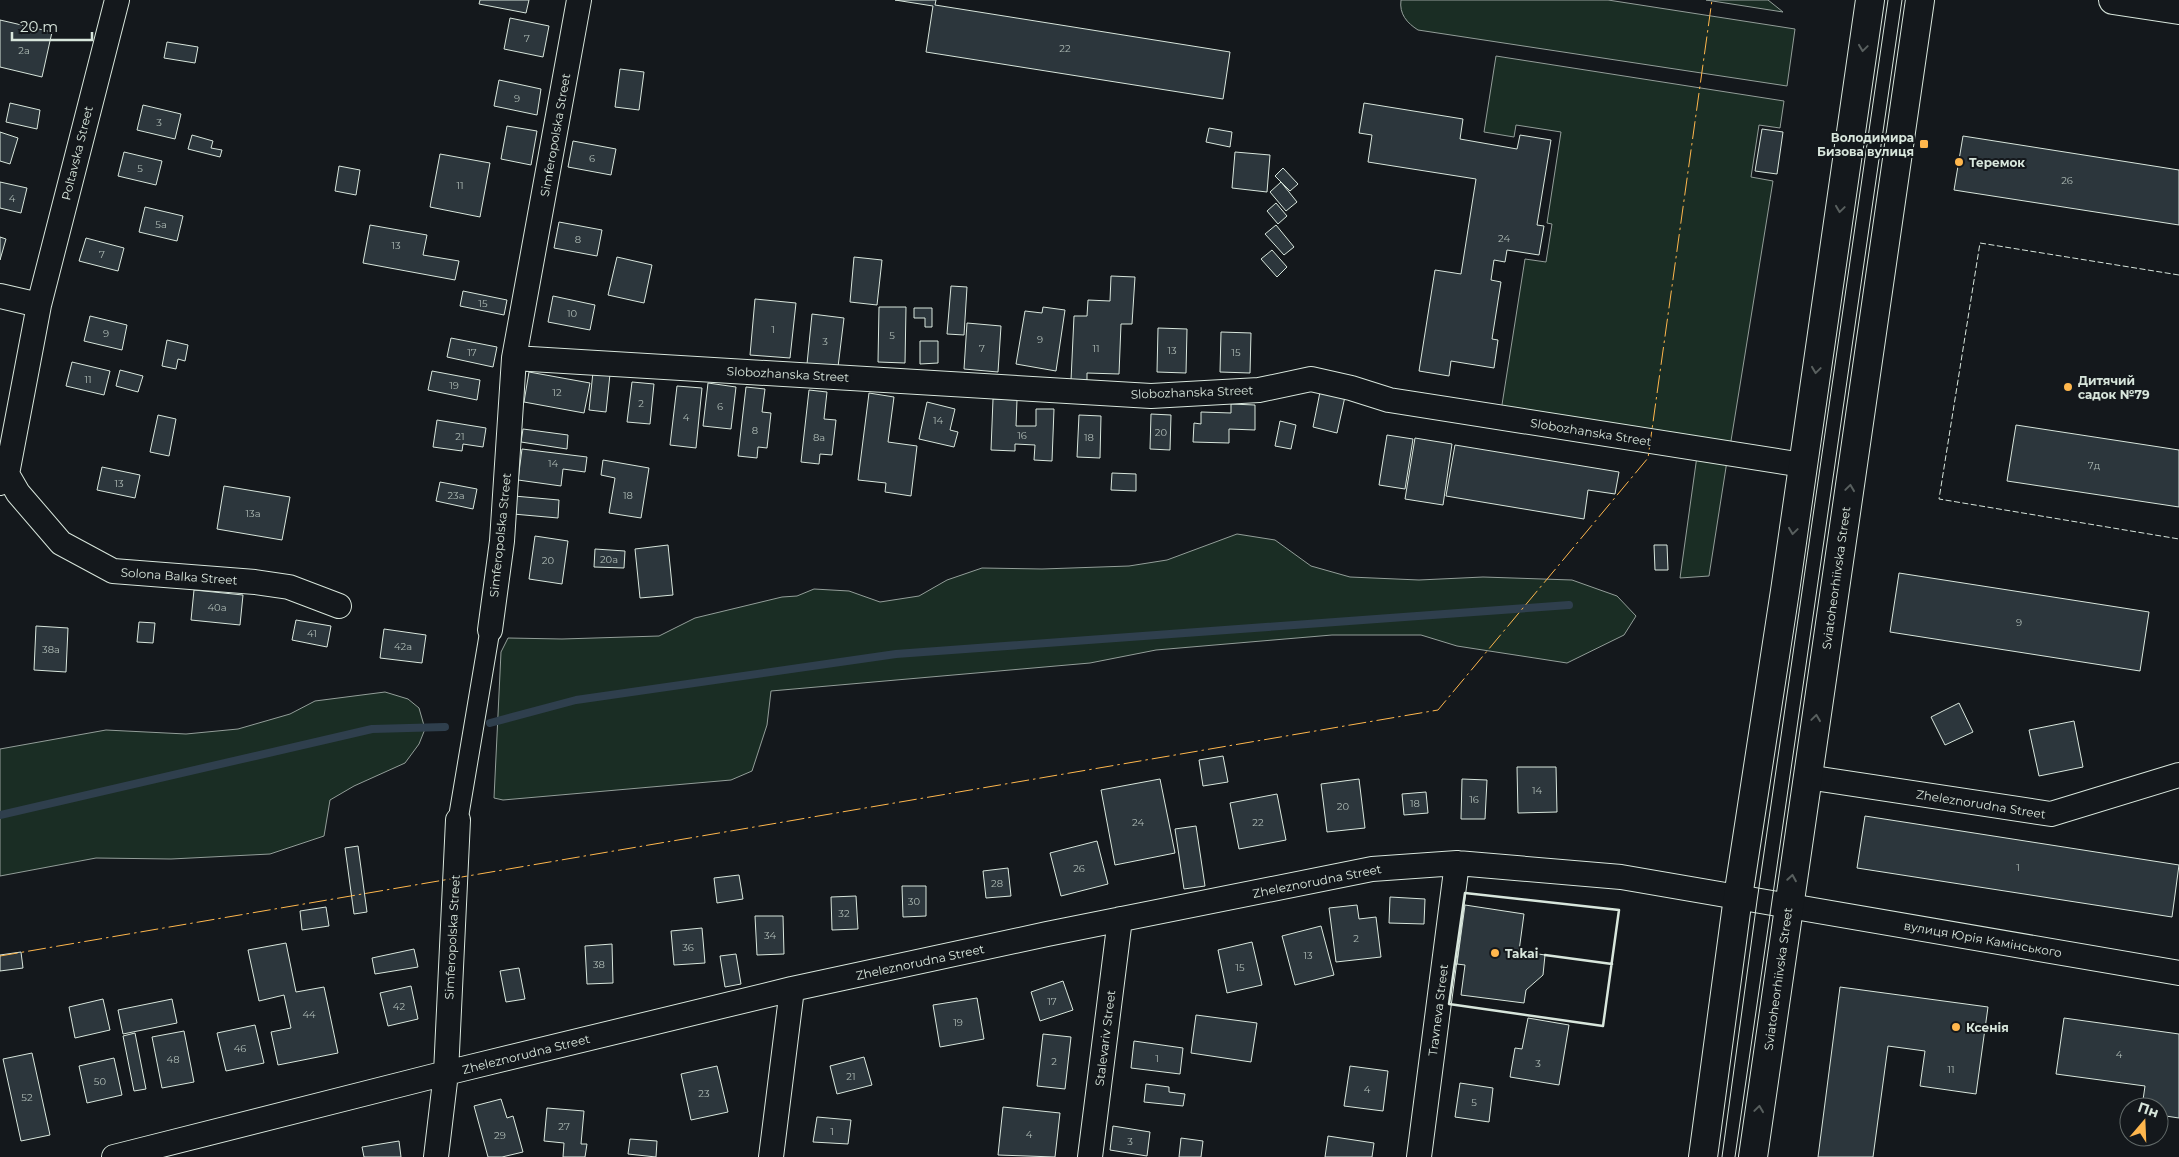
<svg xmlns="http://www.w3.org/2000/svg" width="2179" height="1157" viewBox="0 0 2179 1157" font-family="Montserrat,sans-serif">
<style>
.green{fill:#1a2d24;stroke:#939e99}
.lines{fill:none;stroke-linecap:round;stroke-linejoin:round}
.stream{stroke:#2f3f4d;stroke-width:8}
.building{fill:#2c363c;stroke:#d8e6dc}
.pedestrian-casing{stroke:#d8e6dc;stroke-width:21}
.minor-casing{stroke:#d8e6dc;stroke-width:26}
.tertiary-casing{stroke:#d8e6dc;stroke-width:30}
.secondary-casing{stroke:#d8e6dc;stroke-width:30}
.pedestrian{stroke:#14181c;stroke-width:19}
.minor{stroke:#14181c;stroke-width:24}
.tertiary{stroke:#14181c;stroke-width:28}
.secondary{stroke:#14181c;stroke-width:28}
.tram{stroke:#d8e6dc;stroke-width:1}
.fence{stroke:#d8e6dc;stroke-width:1;stroke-dasharray:6 2.5;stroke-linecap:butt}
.wall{stroke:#d8e6dc;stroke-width:2.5}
.power{stroke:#ffb74d;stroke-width:1;stroke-dasharray:18 4 2.5 4;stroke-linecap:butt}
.oneway{stroke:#59605f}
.poi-dot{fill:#ffb74d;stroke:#14181c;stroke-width:2}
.labels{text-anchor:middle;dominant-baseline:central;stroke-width:4;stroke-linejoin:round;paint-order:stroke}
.number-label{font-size:10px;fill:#adbab4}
.street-label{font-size:12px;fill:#d8e6dc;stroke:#14181c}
.poi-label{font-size:12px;font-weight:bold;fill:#d8e6dc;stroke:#14181c;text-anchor:start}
</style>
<rect width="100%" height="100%" fill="#14181c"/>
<path class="green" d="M 1401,0 L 1608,0 L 1795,29 L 1787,86 L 1418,30 C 1407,23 1399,14 1401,0 Z
M 1706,0 L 1768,0 L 1783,12 Z
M 1496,56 L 1784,101 L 1780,128 L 1759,125 L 1751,177 L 1773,181 L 1730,447 L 1501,411 L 1525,259 L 1546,262 L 1552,224 L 1547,223 L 1561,132 L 1516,125 L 1514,137 L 1484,132 Z
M 1697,456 L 1727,461 L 1709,576 L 1680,578 Z
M 1237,534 L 1275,540 L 1311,566 L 1350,577 L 1419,580 L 1483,577 L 1572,580 L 1617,596 L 1636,616 L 1624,635 L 1567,663 L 1457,646 L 1421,635 L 1332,635 L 1156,650 L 1090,663 L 771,691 L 767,725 L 752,771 L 731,780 L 503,800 L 494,798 L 501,652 L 508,638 L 562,639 L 659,636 L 695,618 L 782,597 L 797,596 L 814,589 L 849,591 L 880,602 L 919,596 L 947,580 L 982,568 L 1042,569 L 1129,566 L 1167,560 Z
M 385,692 L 408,699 L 419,708 L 425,729 L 419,744 L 405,763 L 354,786 L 330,800 L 324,836 L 270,854 L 171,859 L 96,858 L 0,876 L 0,749 L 106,730 L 186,734 L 238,729 L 290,714 L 315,701 Z"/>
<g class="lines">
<path class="stream" d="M 490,723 L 576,700 L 896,654 L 1569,605
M 0,815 L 372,729 L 445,727"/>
</g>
<path class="building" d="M 480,0 L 529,0 L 526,13 L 479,4 Z
M 895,0 L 936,0 L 935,5 L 1230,52 L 1223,99 L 926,52 L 933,6 Z
M 510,18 L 549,26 L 543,57 L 504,49 Z
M 0,20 L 52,32 L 42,77 L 0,67 Z
M 167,42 L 198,47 L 195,63 L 164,58 Z
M 620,69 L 644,72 L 639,110 L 615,107 Z
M 499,80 L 541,89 L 537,115 L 494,106 Z
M 10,103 L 40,110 L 37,129 L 6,122 Z
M 1364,103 L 1463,119 L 1460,139 L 1517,149 L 1520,135 L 1551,140 L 1537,225 L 1544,226 L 1539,255 L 1507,250 L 1505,262 L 1494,260 L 1491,280 L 1501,282 L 1492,339 L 1498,340 L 1494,368 L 1451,361 L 1449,376 L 1419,371 L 1435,270 L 1461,274 L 1476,179 L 1368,162 L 1372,135 L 1359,133 Z
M 143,105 L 181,114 L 175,139 L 137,130 Z
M 507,126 L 537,131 L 531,165 L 501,159 Z
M 1209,128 L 1232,132 L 1230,147 L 1206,142 Z
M 1762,129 L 1783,132 L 1777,174 L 1755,171 Z
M 0,132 L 18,138 L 10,164 L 0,161 Z
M 192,135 L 213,141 L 211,148 L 222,150 L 220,157 L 188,149 Z
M 1963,136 L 2179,170 L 2179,225 L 1954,190 Z
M 573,141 L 616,149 L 611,175 L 568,167 Z
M 124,152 L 162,161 L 156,185 L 118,176 Z
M 1235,152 L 1270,155 L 1267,192 L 1232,188 Z
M 440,154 L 490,163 L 480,217 L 430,207 Z
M 339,166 L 360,170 L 356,195 L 335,191 Z
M 1283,168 L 1298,184 L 1290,191 L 1275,176 Z
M 0,182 L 27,188 L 21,213 L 0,208 Z
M 1281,182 L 1297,202 L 1286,211 L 1270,192 Z
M 1276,203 L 1287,216 L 1278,224 L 1267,211 Z
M 145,207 L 183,216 L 177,241 L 139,232 Z
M 559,222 L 602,230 L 597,256 L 554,248 Z
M 370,225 L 427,235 L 423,255 L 459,261 L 455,280 L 363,263 Z
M 1276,225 L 1294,247 L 1284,255 L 1265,234 Z
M 0,237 L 6,239 L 0,260 Z
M 86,238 L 124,248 L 118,271 L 79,261 Z
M 1272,250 L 1287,267 L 1277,277 L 1261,259 Z
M 617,257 L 652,265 L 644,303 L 608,295 Z
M 854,257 L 882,260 L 877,305 L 850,302 Z
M 1111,276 L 1135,277 L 1132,324 L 1121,324 L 1119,374 L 1087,373 L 1087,380 L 1071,380 L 1074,316 L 1087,316 L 1088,300 L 1110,301 Z
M 951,286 L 967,287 L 964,335 L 947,334 Z
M 463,291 L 507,300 L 504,315 L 460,306 Z
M 553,296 L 595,305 L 590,330 L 548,322 Z
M 755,299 L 796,303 L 790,358 L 750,355 Z
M 879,307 L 906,307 L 905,363 L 878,362 Z
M 1043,307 L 1065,310 L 1056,371 L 1016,364 L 1025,311 L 1042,313 Z
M 914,308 L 932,308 L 932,327 L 925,327 L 925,318 L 914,318 Z
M 812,314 L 844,318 L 838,367 L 807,364 Z
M 90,316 L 127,325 L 122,350 L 84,341 Z
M 967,323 L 1001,326 L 998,372 L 964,369 Z
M 1158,328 L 1187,329 L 1186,373 L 1157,372 Z
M 1221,332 L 1251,333 L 1250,373 L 1220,372 Z
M 451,338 L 497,347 L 493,367 L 447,357 Z
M 167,340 L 188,345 L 185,361 L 178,359 L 176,369 L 162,366 Z
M 920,341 L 938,341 L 938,363 L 920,364 Z
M 72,362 L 110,371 L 104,395 L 66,386 Z
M 120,370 L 143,376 L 138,392 L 116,386 Z
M 432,371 L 480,380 L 477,400 L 428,390 Z
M 529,372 L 590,383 L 584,413 L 524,402 Z
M 593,372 L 610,374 L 606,412 L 589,410 Z
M 632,382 L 654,384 L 650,424 L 627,422 Z
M 708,383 L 736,387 L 731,429 L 703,426 Z
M 677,386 L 702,388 L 696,448 L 670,445 Z
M 746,387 L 765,389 L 762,412 L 771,413 L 767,448 L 758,447 L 757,458 L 738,456 Z
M 1321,387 L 1346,392 L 1337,433 L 1313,427 Z
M 809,390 L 827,392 L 824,419 L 836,420 L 832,455 L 820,454 L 819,464 L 801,462 Z
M 869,393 L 894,397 L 888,442 L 917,446 L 911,496 L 885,492 L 886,483 L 858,480 Z
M 993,399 L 1017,400 L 1016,426 L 1036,426 L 1036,409 L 1054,409 L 1052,461 L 1034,460 L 1035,445 L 1015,444 L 1015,451 L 991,450 Z
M 927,402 L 955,409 L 950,430 L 958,432 L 954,447 L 919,439 Z
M 1231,404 L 1255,405 L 1255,430 L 1229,429 L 1229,443 L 1193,442 L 1194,423 L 1201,424 L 1201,412 L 1231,413 Z
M 1151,414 L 1171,415 L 1170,450 L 1150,449 Z
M 158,415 L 176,419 L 169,456 L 150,452 Z
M 1079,415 L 1101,416 L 1100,458 L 1077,457 Z
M 437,420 L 486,428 L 483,447 L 463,444 L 462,451 L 433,447 Z
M 1280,421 L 1296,425 L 1291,449 L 1275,446 Z
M 2016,425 L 2179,450 L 2179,507 L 2007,481 Z
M 523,429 L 568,435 L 567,449 L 521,442 Z
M 1387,435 L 1413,439 L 1405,489 L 1379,485 Z
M 1415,438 L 1452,444 L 1443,505 L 1405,499 Z
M 1455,445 L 1619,472 L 1615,494 L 1588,490 L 1584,519 L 1446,496 Z
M 522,449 L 587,457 L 585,472 L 563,469 L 561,486 L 518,480 Z
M 603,460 L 649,468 L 641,518 L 609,513 L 615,478 L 601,475 Z
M 102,467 L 140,475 L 135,498 L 97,490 Z
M 1112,473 L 1136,474 L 1136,491 L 1111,490 Z
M 440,482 L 477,489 L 473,509 L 436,501 Z
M 224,486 L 290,497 L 282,540 L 217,529 Z
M 514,496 L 559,500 L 558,518 L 513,514 Z
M 535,536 L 568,541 L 562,584 L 529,579 Z
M 668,545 L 673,595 L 640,598 L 635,549 Z
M 1654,545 L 1667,545 L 1668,570 L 1655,570 Z
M 595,549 L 625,551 L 624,568 L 594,567 Z
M 1899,573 L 2149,612 L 2140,671 L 1890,632 Z
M 194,590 L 243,595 L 240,625 L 191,620 Z
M 296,620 L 331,626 L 327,647 L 292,640 Z
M 139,622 L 155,623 L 153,643 L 137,642 Z
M 36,626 L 68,628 L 66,672 L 34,670 Z
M 384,629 L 426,635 L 422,663 L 380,658 Z
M 1959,703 L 1973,732 L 1945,745 L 1931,717 Z
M 2074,721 L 2083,767 L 2039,776 L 2029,730 Z
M 1223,756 L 1228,782 L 1203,786 L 1199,760 Z
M 1517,767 L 1556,767 L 1557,812 L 1518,813 Z
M 1160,779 L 1175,853 L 1115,865 L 1101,790 Z
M 1359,779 L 1365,828 L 1327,832 L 1321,784 Z
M 1462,779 L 1487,780 L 1485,819 L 1461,819 Z
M 1426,792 L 1428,813 L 1404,815 L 1402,794 Z
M 1277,794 L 1286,840 L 1239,849 L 1230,803 Z
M 1865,816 L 2179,865 L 2172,917 L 1857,868 Z
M 1196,826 L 1205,886 L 1184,889 L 1175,829 Z
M 1097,841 L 1108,884 L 1061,896 L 1050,853 Z
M 358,846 L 367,912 L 354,914 L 345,848 Z
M 1008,868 L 1011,896 L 986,898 L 983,871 Z
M 739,875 L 743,899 L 717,903 L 714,878 Z
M 902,886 L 926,886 L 926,916 L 903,917 Z
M 856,896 L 858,929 L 832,930 L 831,897 Z
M 1390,897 L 1425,899 L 1424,924 L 1389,923 Z
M 1357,905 L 1359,919 L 1376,917 L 1381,957 L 1336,962 L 1329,908 Z
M 1465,905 L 1524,914 L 1519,951 L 1545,955 L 1543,975 L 1526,990 L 1524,1003 L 1461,995 L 1465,965 L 1457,964 Z
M 326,907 L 329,926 L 302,930 L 300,911 Z
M 755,916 L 783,916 L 784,954 L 757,955 Z
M 1321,926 L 1334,975 L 1295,985 L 1282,936 Z
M 702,928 L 705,963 L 674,965 L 671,931 Z
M 1252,942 L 1262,985 L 1227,993 L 1218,950 Z
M 286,943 L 296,992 L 324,987 L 338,1053 L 278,1065 L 271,1032 L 291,1028 L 284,995 L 259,1001 L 248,950 Z
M 612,944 L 613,983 L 587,984 L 585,946 Z
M 414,949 L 418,967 L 375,974 L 372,958 Z
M 21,952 L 23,968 L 0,971 L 0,955 Z
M 736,954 L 741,984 L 725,987 L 720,956 Z
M 519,968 L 525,999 L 506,1002 L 500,971 Z
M 1063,981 L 1073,1010 L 1040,1021 L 1031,992 Z
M 411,986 L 418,1019 L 388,1026 L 380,993 Z
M 1840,987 L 1988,1007 L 1976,1094 L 1920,1086 L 1925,1051 L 1888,1046 L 1873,1157 L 1818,1157 Z
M 977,998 L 984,1039 L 940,1047 L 933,1005 Z
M 103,999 L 110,1030 L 75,1038 L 69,1007 Z
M 172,999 L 177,1023 L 123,1034 L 118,1010 Z
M 1196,1015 L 1257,1023 L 1251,1062 L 1191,1053 Z
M 1528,1018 L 1569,1025 L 1559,1085 L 1510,1077 L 1515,1048 L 1522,1049 Z
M 2064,1018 L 2179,1034 L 2179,1118 L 2159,1115 L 2159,1107 L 2142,1107 L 2145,1086 L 2056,1074 Z
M 255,1025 L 264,1063 L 226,1071 L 217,1033 Z
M 184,1031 L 194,1082 L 162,1088 L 152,1037 Z
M 135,1033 L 146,1089 L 134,1091 L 123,1036 Z
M 1043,1034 L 1071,1037 L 1065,1089 L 1037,1086 Z
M 1134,1041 L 1183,1048 L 1180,1074 L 1131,1068 Z
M 32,1053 L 50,1135 L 21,1141 L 3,1059 Z
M 864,1057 L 872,1085 L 837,1094 L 830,1066 Z
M 114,1058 L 122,1095 L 87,1103 L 79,1066 Z
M 717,1066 L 728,1112 L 691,1120 L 681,1074 Z
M 1350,1066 L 1388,1071 L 1383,1111 L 1344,1106 Z
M 1460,1083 L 1493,1088 L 1489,1122 L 1455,1117 Z
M 1146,1084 L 1169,1087 L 1169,1092 L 1185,1094 L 1183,1106 L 1144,1102 Z
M 501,1099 L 507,1118 L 513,1116 L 523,1152 L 502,1157 L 488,1157 L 474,1106 Z
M 1003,1107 L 1060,1113 L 1055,1157 L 998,1155 Z
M 547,1108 L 584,1111 L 581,1144 L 587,1144 L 585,1157 L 563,1157 L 564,1143 L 544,1141 Z
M 817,1117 L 851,1120 L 848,1144 L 813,1142 Z
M 1113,1126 L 1150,1132 L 1147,1156 L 1110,1150 Z
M 1328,1136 L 1374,1143 L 1372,1157 L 1325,1157 Z
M 1181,1138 L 1203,1141 L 1201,1157 L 1179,1157 Z
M 630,1139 L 657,1141 L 656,1157 L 628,1154 Z
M 399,1141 L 401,1157 L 364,1157 L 362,1147 Z"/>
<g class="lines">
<defs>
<path id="pedestrian" d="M 458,820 L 490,630"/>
<path id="minor" d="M 0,296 L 39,305
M 514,358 L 1151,396 L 1259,390 L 1311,379 L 1351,388 L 1389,400 L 1803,465
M 7,474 L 39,305 L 117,0
M 0,483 L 7,474 L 18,493 L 61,543 L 113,571 L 255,582 L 289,587 L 339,606
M 490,630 L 502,541 L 514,358 L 579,0
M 1807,777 L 2051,814 L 2179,775
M 114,1157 L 446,1073 L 792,989 L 1047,934 L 1372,869 L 1457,863 L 1621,877 L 2179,973
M 436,1157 L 446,1073 L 458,820
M 771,1157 L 792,989
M 1090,1157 L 1120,919
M 1419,1157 L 1457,863"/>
<path id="tertiary" d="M 2113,0 L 2179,10"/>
<path id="secondary" d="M 1703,1157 L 1738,897 L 1785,591 L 1870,0
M 1753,1157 L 1920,0"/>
</defs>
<use href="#pedestrian" class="pedestrian-casing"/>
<use href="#minor" class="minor-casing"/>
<use href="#tertiary" class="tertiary-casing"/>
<use href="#secondary" class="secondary-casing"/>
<use href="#pedestrian" class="pedestrian"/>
<use href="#minor" class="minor"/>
<use href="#tertiary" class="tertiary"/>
<use href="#secondary" class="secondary"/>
<path class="tram" d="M 1722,1157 L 1757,901 L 1888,0
M 1735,1157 L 1902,0"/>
<path class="fence" d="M 2179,275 L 1980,243 L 1939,499 L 2179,539"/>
<path class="wall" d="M 1465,893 L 1619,910 L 1603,1026 L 1449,1004 Z
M 1545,955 L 1612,964"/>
<path class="power" d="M 0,956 L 1438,710 L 1648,458 L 1712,0"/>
</g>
<defs><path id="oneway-chevron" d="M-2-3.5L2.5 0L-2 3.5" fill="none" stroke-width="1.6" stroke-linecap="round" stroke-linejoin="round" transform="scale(1.25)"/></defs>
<g class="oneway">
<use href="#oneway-chevron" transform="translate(1863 48) rotate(98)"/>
<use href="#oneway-chevron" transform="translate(1840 209) rotate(98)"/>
<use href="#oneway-chevron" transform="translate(1816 370) rotate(98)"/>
<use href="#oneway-chevron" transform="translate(1850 488) rotate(-82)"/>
<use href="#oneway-chevron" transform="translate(1793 531) rotate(98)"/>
<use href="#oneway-chevron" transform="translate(1816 718) rotate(-82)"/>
<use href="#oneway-chevron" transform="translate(1792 878) rotate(-81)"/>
<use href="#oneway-chevron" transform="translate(1759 1109) rotate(-82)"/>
</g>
<g class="poi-dot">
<rect x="1919" y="139" width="10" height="10" rx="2.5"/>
<circle cx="1959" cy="162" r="5"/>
<circle cx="2068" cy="387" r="5"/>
<circle cx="1495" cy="953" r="5"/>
<circle cx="1956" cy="1027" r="5"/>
</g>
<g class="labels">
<g class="number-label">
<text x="527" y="38">7</text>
<text x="1065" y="48">22</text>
<text x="24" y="50">2а</text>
<text x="517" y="98">9</text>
<text x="159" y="122">3</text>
<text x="592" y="158">6</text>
<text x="140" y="168">5</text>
<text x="2067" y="180">26</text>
<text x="460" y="185">11</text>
<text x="12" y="198">4</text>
<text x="161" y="224">5а</text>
<text x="1504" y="238">24</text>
<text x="578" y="239">8</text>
<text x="396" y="245">13</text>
<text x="102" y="254">7</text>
<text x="483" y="303">15</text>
<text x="572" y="313">10</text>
<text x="773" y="329">1</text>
<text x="106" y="333">9</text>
<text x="892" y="335">5</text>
<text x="1040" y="339">9</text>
<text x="825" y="341">3</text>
<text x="982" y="348">7</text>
<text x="1096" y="348">11</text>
<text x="1172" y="350">13</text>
<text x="472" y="352">17</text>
<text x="1236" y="352">15</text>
<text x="88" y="379">11</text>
<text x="454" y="385">19</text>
<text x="557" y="392">12</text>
<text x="641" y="403">2</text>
<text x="720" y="406">6</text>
<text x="686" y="417">4</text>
<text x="938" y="420">14</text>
<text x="755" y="430">8</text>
<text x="1161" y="432">20</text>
<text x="1022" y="435">16</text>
<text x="460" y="436">21</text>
<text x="819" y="437">8а</text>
<text x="1089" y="437">18</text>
<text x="553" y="463">14</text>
<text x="2094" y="465">7д</text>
<text x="119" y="483">13</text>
<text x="456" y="495">23а</text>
<text x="628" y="495">18</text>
<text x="253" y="513">13а</text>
<text x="609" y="559">20а</text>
<text x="548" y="560">20</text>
<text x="217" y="607">40а</text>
<text x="2019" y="622">9</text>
<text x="312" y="633">41</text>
<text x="403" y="646">42а</text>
<text x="51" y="649">38а</text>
<text x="1537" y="790">14</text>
<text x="1474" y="799">16</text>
<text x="1415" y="803">18</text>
<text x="1343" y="806">20</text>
<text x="1138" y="822">24</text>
<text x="1258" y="822">22</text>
<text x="2018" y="867">1</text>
<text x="1079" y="868">26</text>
<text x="997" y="883">28</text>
<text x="914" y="901">30</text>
<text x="844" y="913">32</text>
<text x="770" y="935">34</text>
<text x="1356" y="938">2</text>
<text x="688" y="947">36</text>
<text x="1308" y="955">13</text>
<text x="599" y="964">38</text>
<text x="1240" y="967">15</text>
<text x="1052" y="1001">17</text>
<text x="399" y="1006">42</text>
<text x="309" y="1014">44</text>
<text x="958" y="1022">19</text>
<text x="240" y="1048">46</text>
<text x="2119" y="1054">4</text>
<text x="1157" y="1058">1</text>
<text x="173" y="1059">48</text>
<text x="1054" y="1061">2</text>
<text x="1538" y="1063">3</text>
<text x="1951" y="1069">11</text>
<text x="851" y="1076">21</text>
<text x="100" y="1081">50</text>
<text x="1367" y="1089">4</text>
<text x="704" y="1093">23</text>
<text x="27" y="1097">52</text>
<text x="1474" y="1102">5</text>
<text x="564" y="1126">27</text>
<text x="832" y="1131">1</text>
<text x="1029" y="1134">4</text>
<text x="500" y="1135">29</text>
<text x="1130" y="1141">3</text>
</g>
<g class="street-label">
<text transform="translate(555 135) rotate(-80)">Simferopolska Street</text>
<text transform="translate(77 153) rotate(-76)">Poltavska Street</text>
<text transform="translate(788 374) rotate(3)">Slobozhanska Street</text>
<text transform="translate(1192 392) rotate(-2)">Slobozhanska Street</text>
<text transform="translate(1591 432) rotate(9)">Slobozhanska Street</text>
<text transform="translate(500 535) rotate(-84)">Simferopolska Street</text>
<text transform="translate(179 576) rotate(4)">Solona Balka Street</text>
<text transform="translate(1836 578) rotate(-82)">Sviatoheorhiivska Street</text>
<text transform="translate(1981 804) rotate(9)">Zheleznorudna Street</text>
<text transform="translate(1317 881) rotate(-11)">Zheleznorudna Street</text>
<text transform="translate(452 937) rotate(-87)">Simferopolska Street</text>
<text transform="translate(1983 939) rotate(10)">вулиця Юрія Камінського</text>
<text transform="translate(920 962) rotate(-12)">Zheleznorudna Street</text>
<text transform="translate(1778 979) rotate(-82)">Sviatoheorhiivska Street</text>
<text transform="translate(1438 1010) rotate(-83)">Travneva Street</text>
<text transform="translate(1105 1038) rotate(-83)">Stalevariv Street</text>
<text transform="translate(526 1054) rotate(-14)">Zheleznorudna Street</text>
</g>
<g class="poi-label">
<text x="1914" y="137" text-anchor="end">Володимира<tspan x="1914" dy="14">Бизова вулиця</tspan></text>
<text x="1969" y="162">Теремок</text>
<text x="2078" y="380">Дитячий<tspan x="2078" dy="14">садок №79</tspan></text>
<text x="1505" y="953">Takai</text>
<text x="1966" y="1027">Ксенія</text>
</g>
</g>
<g transform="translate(2144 1122) rotate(19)"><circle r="24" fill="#14181c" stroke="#626a69"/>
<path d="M0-4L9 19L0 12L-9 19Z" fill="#ffb74d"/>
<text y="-8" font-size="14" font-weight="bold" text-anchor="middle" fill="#d8e6dc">Пн</text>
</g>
<path d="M12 32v8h80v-8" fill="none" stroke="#d8e6dc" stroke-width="2.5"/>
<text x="20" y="32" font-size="15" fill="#d8e6dc" stroke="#14181c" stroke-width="4" paint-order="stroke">20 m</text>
</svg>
